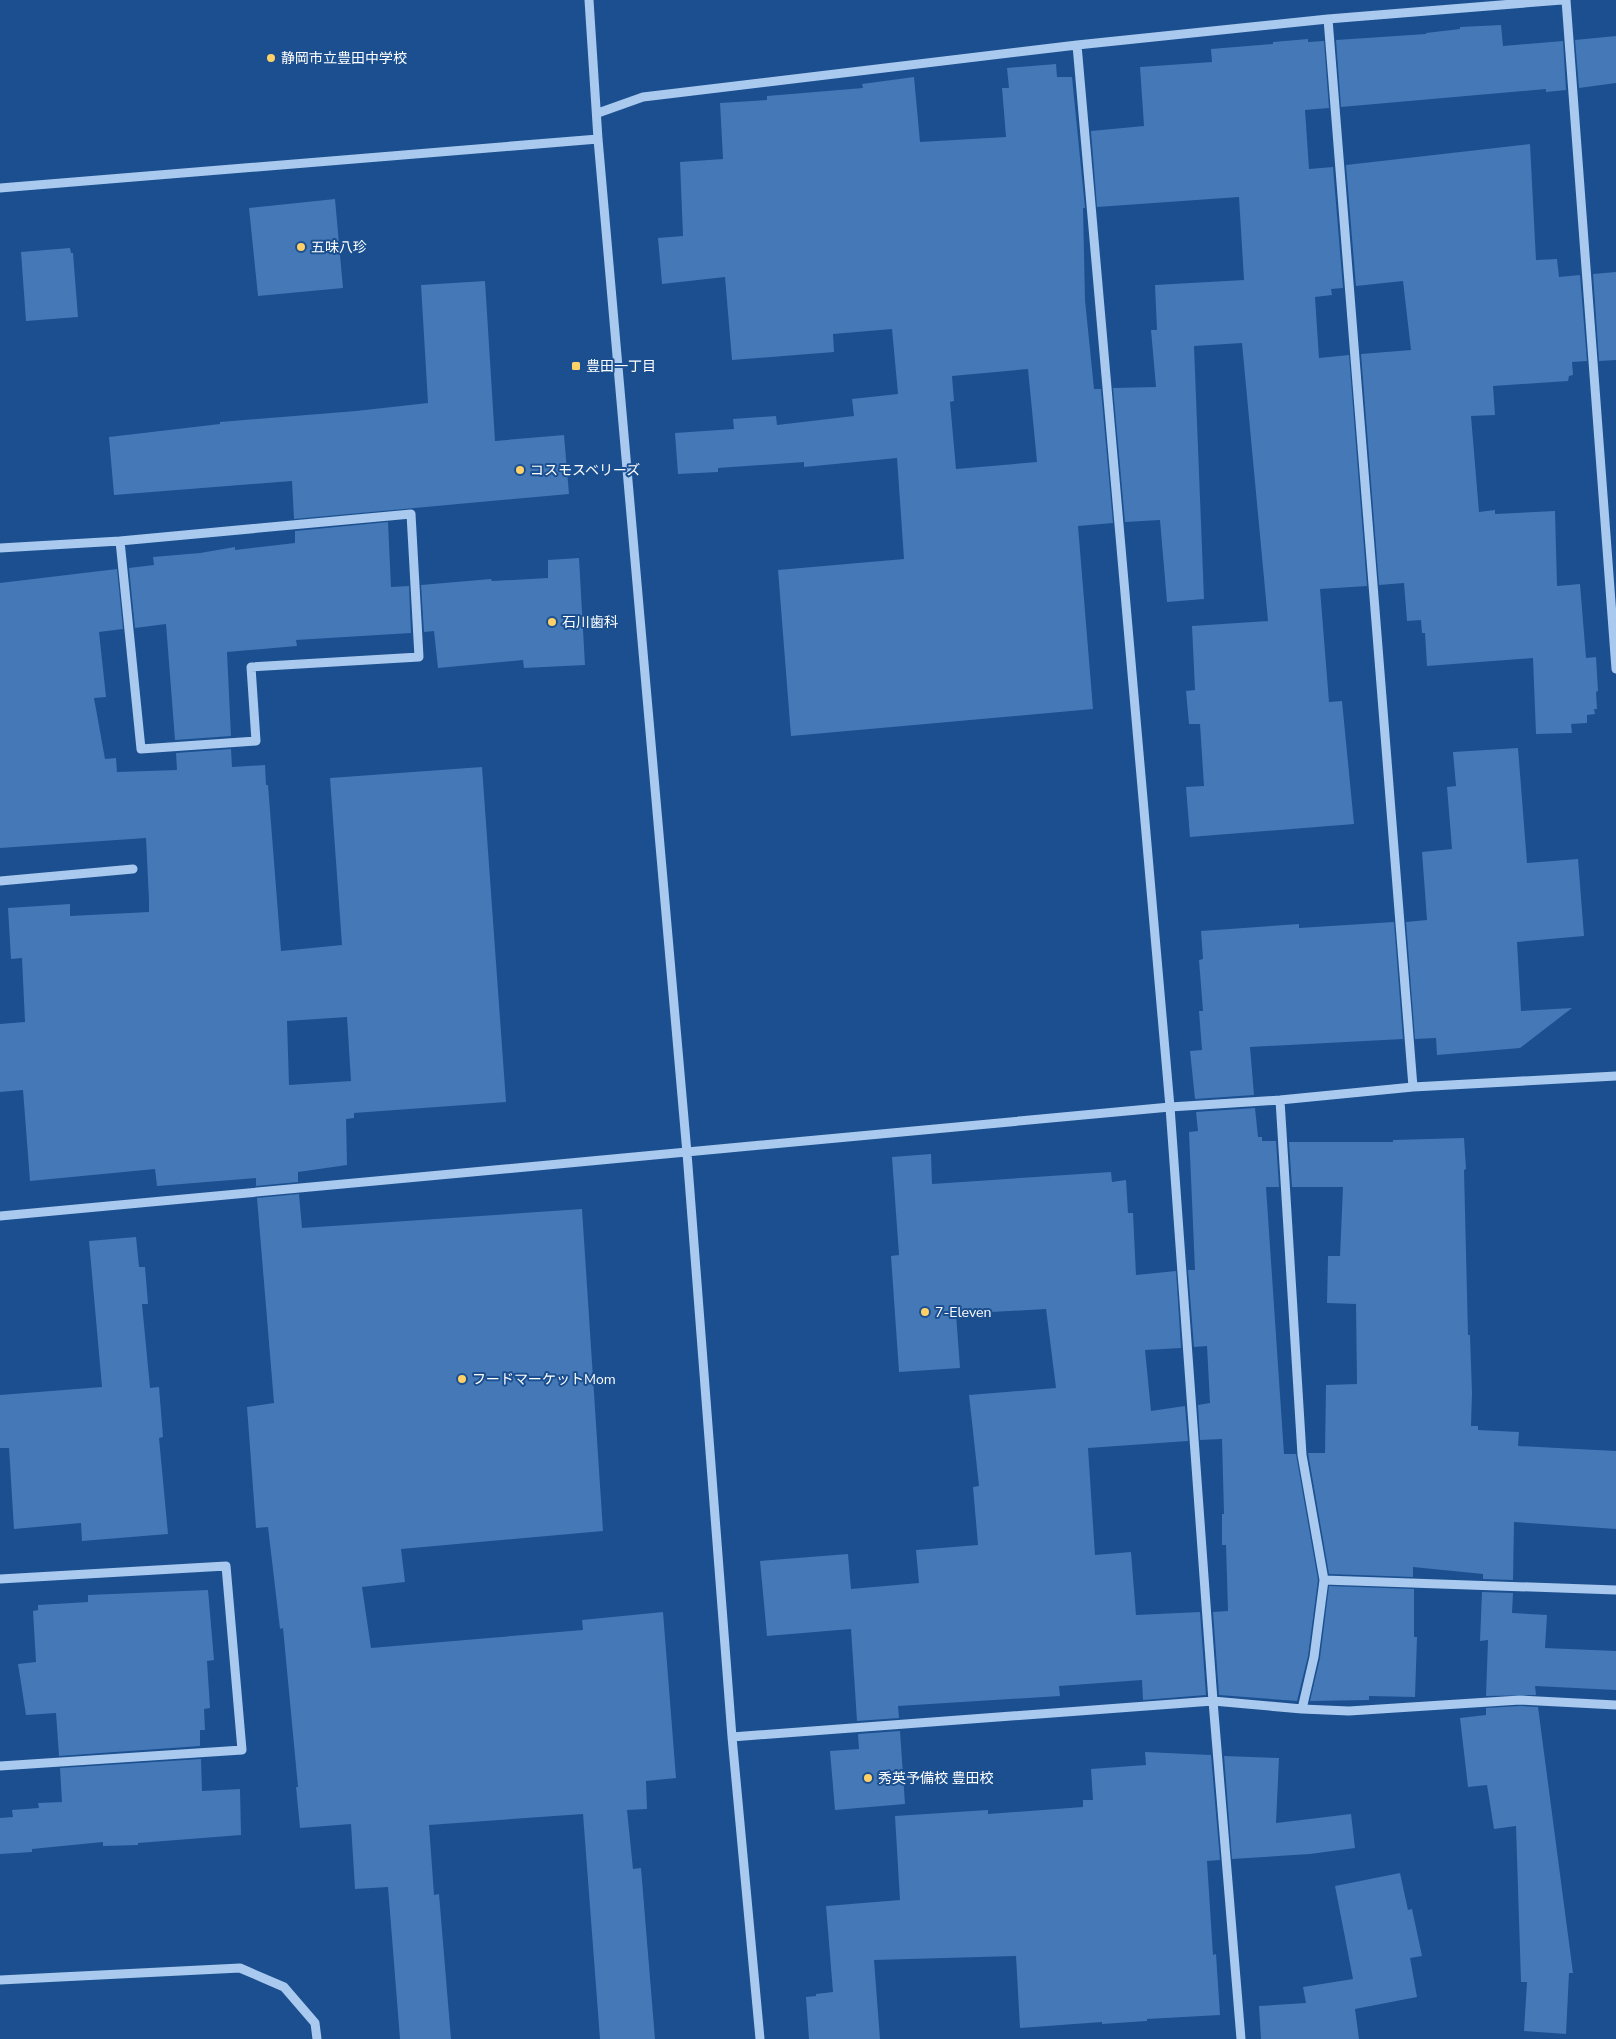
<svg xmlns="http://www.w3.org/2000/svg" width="1616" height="2039" viewBox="0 0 1616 2039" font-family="'Nunito Sans','Noto Sans JP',sans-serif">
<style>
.building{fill:#4478b7;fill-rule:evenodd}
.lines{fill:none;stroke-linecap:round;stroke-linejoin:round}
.minor{stroke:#a9c9ee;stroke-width:9}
.poi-dot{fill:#ffd166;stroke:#1b4f8f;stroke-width:2}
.labels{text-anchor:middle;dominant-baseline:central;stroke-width:4;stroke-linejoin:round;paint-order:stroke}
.poi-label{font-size:14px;fill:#fff;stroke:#1b4f8f;text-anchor:start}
</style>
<rect width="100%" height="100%" fill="#1b4f8f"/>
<path class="building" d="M 1501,25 L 1503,46 L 1563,41 L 1566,90 L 1546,92 L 1546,89 L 1341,107 L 1336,40 L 1426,34 L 1426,33 L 1460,29 L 1460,27 Z
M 1616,36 L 1616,83 L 1579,88 L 1575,40 Z
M 1308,39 L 1308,42 L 1324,41 L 1329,108 L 1305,110 L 1309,169 L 1333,167 L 1343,288 L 1331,289 L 1332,295 L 1315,297 L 1319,358 L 1349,355 L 1367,586 L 1320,589 L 1329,702 L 1342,701 L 1354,824 L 1190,837 L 1186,787 L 1204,786 L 1200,724 L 1189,724 L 1186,691 L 1195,690 L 1192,626 L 1268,621 L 1242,343 L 1194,346 L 1204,599 L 1167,602 L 1160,520 L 1125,522 L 1113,388 L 1156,387 L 1151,330 L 1157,330 L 1155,285 L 1244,280 L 1239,197 L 1097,207 L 1091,131 L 1144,126 L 1140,67 L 1212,62 L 1211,49 L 1273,44 L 1273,42 Z
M 1056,64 L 1057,77 L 1072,77 L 1085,208 L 1083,208 L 1085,300 L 1094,389 L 1101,389 L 1113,523 L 1078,526 L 1093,709 L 791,736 L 778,570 L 904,559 L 897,458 L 804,467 L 804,462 L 718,468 L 718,472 L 678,474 L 675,433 L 734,429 L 733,419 L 776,416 L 777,425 L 854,416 L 852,399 L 898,394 L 892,329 L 833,334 L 834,352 L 732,360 L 725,277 L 662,284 L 658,238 L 683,236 L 680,162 L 723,159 L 720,103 L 767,100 L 767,96 L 863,88 L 862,84 L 914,77 L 920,142 L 1006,137 L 1002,88 L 1009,88 L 1007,68 ZM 1028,369 L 1037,462 L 956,469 L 950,402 L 954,401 L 952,376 Z
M 1530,144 L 1536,260 L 1557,259 L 1559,277 L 1580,275 L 1587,361 L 1572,362 L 1573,375 L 1569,376 L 1568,381 L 1493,386 L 1495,415 L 1471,416 L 1479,512 L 1495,510 L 1495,514 L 1555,511 L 1557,586 L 1580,584 L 1586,658 L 1596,657 L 1598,691 L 1596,692 L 1597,709 L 1594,709 L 1595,714 L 1587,715 L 1587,723 L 1571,724 L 1572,733 L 1536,734 L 1533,658 L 1427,666 L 1425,633 L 1422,633 L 1421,620 L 1407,621 L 1404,583 L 1379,585 L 1361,354 L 1411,350 L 1403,281 L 1356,286 L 1346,165 Z
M 335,199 L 343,288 L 258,296 L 249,208 Z
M 70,248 L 71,253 L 73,253 L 78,317 L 26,321 L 21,252 Z
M 1616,272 L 1616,360 L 1599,361 L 1593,274 Z
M 485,281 L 495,441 L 564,435 L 569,494 L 294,519 L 292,481 L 114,495 L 109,437 L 220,424 L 220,422 L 356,411 L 428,403 L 421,285 Z
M 388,522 L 391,587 L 409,586 L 411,633 L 296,640 L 297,646 L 227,652 L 231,736 L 175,740 L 166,624 L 135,628 L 129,568 L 154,565 L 153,557 L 200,553 L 235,547 L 235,550 L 295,543 L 295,531 Z
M 579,558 L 585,665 L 524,668 L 523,660 L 438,668 L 434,631 L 424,632 L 421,585 L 491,579 L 492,581 L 548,578 L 548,560 Z
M 117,569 L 123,629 L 99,632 L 106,697 L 94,698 L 105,759 L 116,758 L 117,772 L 177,770 L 176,753 L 231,749 L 232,767 L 265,765 L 266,785 L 268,785 L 281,951 L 342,945 L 330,778 L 482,767 L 506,1102 L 354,1113 L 354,1118 L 346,1119 L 347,1165 L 298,1172 L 298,1182 L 256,1186 L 256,1178 L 157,1186 L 155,1169 L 30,1181 L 23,1090 L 0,1092 L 0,1024 L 25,1022 L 22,958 L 11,959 L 8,908 L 70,904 L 70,916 L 149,912 L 149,900 L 146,838 L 0,848 L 0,583 ZM 347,1017 L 351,1081 L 289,1085 L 287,1021 Z
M 1518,748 L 1527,863 L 1578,859 L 1584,936 L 1517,942 L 1521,1011 L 1572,1008 L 1520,1048 L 1437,1055 L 1436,1038 L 1415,1039 L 1406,922 L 1427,920 L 1422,852 L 1452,849 L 1447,787 L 1456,786 L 1453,752 Z
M 1394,922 L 1403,1039 L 1250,1047 L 1254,1095 L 1195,1099 L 1190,1051 L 1202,1050 L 1199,1011 L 1203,1011 L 1199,960 L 1203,959 L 1201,931 L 1299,924 L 1299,928 Z
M 1255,1108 L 1258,1137 L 1262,1137 L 1262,1141 L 1276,1141 L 1279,1187 L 1266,1187 L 1284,1454 L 1296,1454 L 1318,1580 L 1308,1656 L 1297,1701 L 1219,1695 L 1213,1612 L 1228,1611 L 1226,1545 L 1222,1545 L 1222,1514 L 1224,1514 L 1222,1439 L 1200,1440 L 1198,1405 L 1210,1403 L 1207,1346 L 1194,1347 L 1188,1270 L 1195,1270 L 1189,1132 L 1198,1131 L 1196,1112 Z
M 1464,1138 L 1466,1169 L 1464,1170 L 1468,1335 L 1470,1335 L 1472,1393 L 1471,1426 L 1478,1426 L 1478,1430 L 1519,1432 L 1518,1446 L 1616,1451 L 1616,1529 L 1514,1522 L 1513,1580 L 1483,1579 L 1483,1574 L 1413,1567 L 1413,1577 L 1329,1574 L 1308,1453 L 1325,1453 L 1326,1385 L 1357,1384 L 1356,1304 L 1327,1303 L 1328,1256 L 1340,1256 L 1343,1187 L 1292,1187 L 1289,1142 L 1393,1142 L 1393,1140 Z
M 931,1154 L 932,1184 L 1111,1172 L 1112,1182 L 1126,1180 L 1128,1213 L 1133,1213 L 1136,1275 L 1176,1271 L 1181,1348 L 1145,1350 L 1151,1411 L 1185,1406 L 1188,1441 L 1088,1448 L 1095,1555 L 1131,1552 L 1136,1615 L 1200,1612 L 1206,1695 L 1143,1700 L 1142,1680 L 1059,1686 L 1060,1696 L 898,1706 L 899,1718 L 857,1721 L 851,1629 L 767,1636 L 760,1561 L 848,1554 L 851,1589 L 919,1583 L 916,1550 L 978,1545 L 973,1487 L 979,1486 L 969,1395 L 1056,1388 L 1046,1309 L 956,1314 L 960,1368 L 899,1372 L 891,1256 L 899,1255 L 892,1157 Z
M 299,1194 L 302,1228 L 582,1209 L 603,1531 L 401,1549 L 405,1582 L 362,1587 L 371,1648 L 583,1630 L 582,1620 L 663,1612 L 676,1778 L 646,1781 L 647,1809 L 627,1810 L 633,1869 L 641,1868 L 655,2039 L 600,2039 L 583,1814 L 429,1825 L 434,1895 L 439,1894 L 451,2039 L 400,2039 L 388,1887 L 355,1889 L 351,1824 L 300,1828 L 296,1787 L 298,1787 L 283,1628 L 280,1629 L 268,1527 L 256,1528 L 247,1407 L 274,1403 L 257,1198 Z
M 136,1237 L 139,1267 L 145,1267 L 148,1304 L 142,1304 L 150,1388 L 159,1387 L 163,1437 L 159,1438 L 168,1534 L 82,1541 L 81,1523 L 14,1529 L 9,1448 L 0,1448 L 0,1395 L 102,1387 L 89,1241 Z
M 1329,1586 L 1414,1589 L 1414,1637 L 1417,1637 L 1415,1697 L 1369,1696 L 1369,1700 L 1310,1701 L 1320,1658 Z
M 208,1590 L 214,1660 L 207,1661 L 210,1708 L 204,1709 L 205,1730 L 200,1730 L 200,1746 L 59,1756 L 56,1713 L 26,1715 L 18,1664 L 36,1662 L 33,1611 L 38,1610 L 38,1605 L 88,1602 L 88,1595 Z
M 1482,1592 L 1513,1593 L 1512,1613 L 1547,1615 L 1545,1648 L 1616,1651 L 1616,1690 L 1535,1686 L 1536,1695 L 1486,1696 L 1488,1640 L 1480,1641 Z
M 1520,1706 L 1538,1707 L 1573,1973 L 1569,1973 L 1566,2034 L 1524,2031 L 1527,1982 L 1521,1982 L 1516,1826 L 1494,1829 L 1487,1785 L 1468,1787 L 1460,1718 L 1486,1715 L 1486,1708 Z
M 900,1731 L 905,1804 L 835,1810 L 830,1751 L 859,1749 L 858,1734 Z
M 1145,1752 L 1211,1755 L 1220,1860 L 1207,1861 L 1213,1955 L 1216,1954 L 1220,2015 L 1147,2019 L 1147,2021 L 1102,2024 L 1102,2022 L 1020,2028 L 1016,1956 L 874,1960 L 880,2039 L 809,2039 L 806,1997 L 816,1996 L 816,1994 L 833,1992 L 826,1906 L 900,1900 L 895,1816 L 988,1810 L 988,1814 L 1083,1807 L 1083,1800 L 1093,1800 L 1091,1769 L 1146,1765 Z
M 1224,1756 L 1279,1758 L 1276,1823 L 1351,1814 L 1355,1848 L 1310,1854 L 1232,1859 Z
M 201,1759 L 202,1791 L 240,1789 L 241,1835 L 138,1843 L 138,1845 L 103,1846 L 103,1842 L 32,1849 L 32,1852 L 0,1854 L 0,1818 L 13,1817 L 12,1810 L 39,1808 L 38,1803 L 62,1802 L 60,1768 Z
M 1400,1873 L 1408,1910 L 1412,1909 L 1422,1956 L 1410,1958 L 1417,1997 L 1355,2009 L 1359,2039 L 1261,2039 L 1259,2006 L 1306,2003 L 1303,1987 L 1353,1979 L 1335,1886 Z"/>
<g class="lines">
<path class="minor" d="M 589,0 L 598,139 L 687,1153 L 732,1737 L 760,2039
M 1566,0 L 1616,669
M 1328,19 L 1413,1087
M 1077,45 L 1170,1107 L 1213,1701 L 1241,2039
M 598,113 L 643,97 L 1077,45 L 1328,19 L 1562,0
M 0,188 L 598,139
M 0,548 L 120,541 L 411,514 L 419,657 L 251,667 L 256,741 L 141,749 L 120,541
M 0,881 L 133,869
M 0,1216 L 1170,1107 L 1280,1100 L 1413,1087 L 1616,1076
M 0,1579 L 226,1566 L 242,1750 L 0,1766
M 1324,1580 L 1616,1590
M 1302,1709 L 1349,1711 L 1520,1700 L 1616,1705
M 732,1737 L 1213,1701 L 1302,1709 L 1314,1657 L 1324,1580 L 1302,1455 L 1280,1100
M 0,1980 L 240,1968 L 284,1987 L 315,2023 L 317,2039"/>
</g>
<g class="poi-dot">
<circle cx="271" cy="58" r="5"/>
<circle cx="301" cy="247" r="5"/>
<rect x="571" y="361" width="10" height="10" rx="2.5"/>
<circle cx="520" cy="470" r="5"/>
<circle cx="552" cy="622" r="5"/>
<circle cx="925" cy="1312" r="5"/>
<circle cx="462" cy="1379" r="5"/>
<circle cx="868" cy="1778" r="5"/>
</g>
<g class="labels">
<g class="poi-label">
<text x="281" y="58">静岡市立豊田中学校</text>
<text x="311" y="247">五味八珍</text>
<text x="586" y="366">豊田一丁目</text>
<text x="530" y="470">コスモスベリーズ</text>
<text x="562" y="622">石川歯科</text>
<text x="935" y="1312">7-Eleven</text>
<text x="472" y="1379">フードマーケットMom</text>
<text x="878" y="1778">秀英予備校 豊田校</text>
</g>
</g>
</svg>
